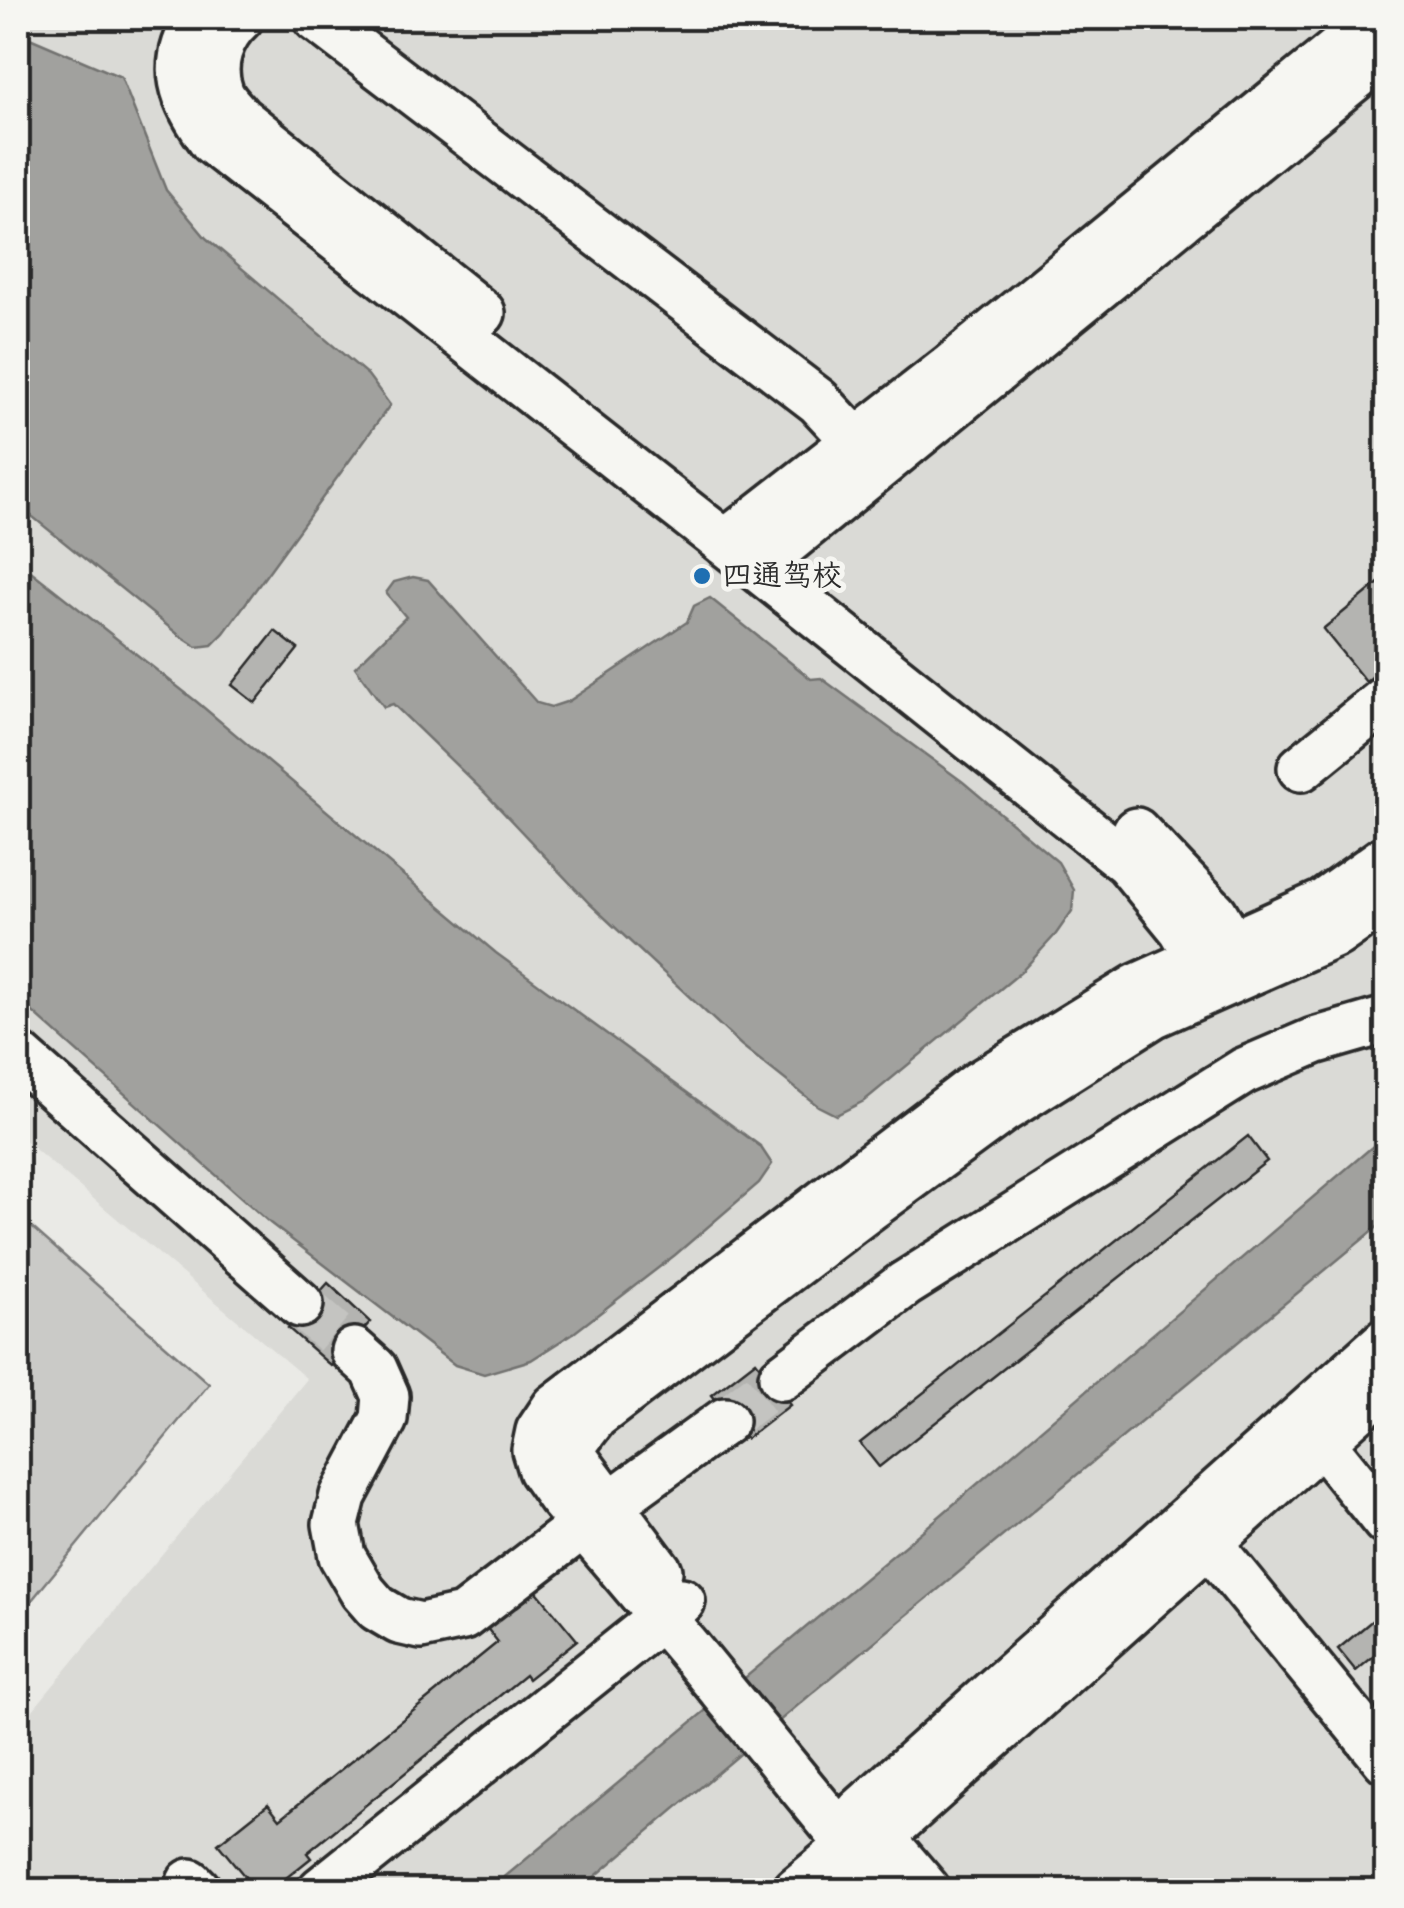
<svg xmlns="http://www.w3.org/2000/svg" width="1404" height="1908" viewBox="0 0 1404 1908" font-family="'Architects Daughter','LXGW WenKai TC',sans-serif">
<style>
.built{fill:#dadad6}
.green{fill:#cacac7;stroke:#7a7a79;stroke-width:2.5}
.water{fill:#a1a19e;stroke:#727270;stroke-width:2.5}
.building{fill:#b4b4b1;stroke:#2b2b2b;stroke-width:2.5}
.lines{fill:none;stroke-linecap:round;stroke-linejoin:round}
.minor-tunnel{stroke:#c4c4c1;stroke-width:45;stroke-dasharray:45 22;stroke-linecap:butt}
.minor-casing{stroke:#2b2b2b;stroke-width:52}
.minor{stroke:#f6f6f2;stroke-width:45}
.poi-dot{fill:#1f6fb2;stroke:#f6f6f2;stroke-width:4}
.labels{text-anchor:middle;dominant-baseline:central;stroke-width:10;stroke-linejoin:round;paint-order:stroke}
.poi-label{font-size:30px;fill:#2b2b2b;stroke:#f6f6f2;text-anchor:start}
</style>
<rect width="100%" height="100%" fill="#eaeae6"/>
<filter id="ink" filterUnits="userSpaceOnUse"><feTurbulence type="fractalNoise" baseFrequency=".01" numOctaves="2"/><feDisplacementMap in="SourceGraphic" scale="20" xChannelSelector="R" yChannelSelector="G"/><feConvolveMatrix kernelMatrix="1 2 1 2 8 2 1 2 1" color-interpolation-filters="sRGB"/></filter>
<g filter="url(#ink)">
<path class="built" d="M 18,18 L 1386,18 L 1386,1890 L 18,1890 L 18,1728 L 307,1379 L 18,1135 Z"/>
<path class="green" d="M 18,1215 L 209,1384 L 18,1617 Z"/>
<path class="water" d="M 18,33 L 121,77 L 166,190 L 206,238 L 368,375 L 390,405 L 224,633 L 212,645 L 197,647 L 180,636 L 18,505 Z
M 18,561 L 197,702 L 496,953 L 760,1146 L 772,1164 L 759,1183 L 675,1255 L 575,1332 L 531,1360 L 484,1374 L 455,1365 L 270,1223 L 18,999 Z
M 413,577 L 428,580 L 537,703 L 551,707 L 569,701 L 687,622 L 694,606 L 710,598 L 811,679 L 821,678 L 963,782 L 1058,862 L 1074,890 L 1072,911 L 1056,934 L 1021,972 L 864,1101 L 836,1115 L 818,1106 L 741,1045 L 589,903 L 484,792 L 393,704 L 384,707 L 355,667 L 406,617 L 386,593 L 394,582 Z
M 1386,1135 L 1386,1220 L 810,1695 L 579,1890 L 489,1890 L 927,1527 Z"/>
<path class="building" d="M 1386,577 L 1386,665 L 1366,682 L 1323,629 Z
M 275,631 L 298,649 L 255,703 L 232,685 Z
M 1248,1136 L 1267,1161 L 879,1467 L 860,1443 Z
M 328,1283 L 370,1322 L 331,1366 L 288,1328 Z
M 756,1361 L 790,1405 L 746,1439 L 712,1395 Z
M 534,1588 L 577,1640 L 528,1679 L 525,1675 L 307,1853 L 311,1858 L 271,1890 L 256,1890 L 218,1844 L 268,1804 L 280,1819 L 498,1642 L 486,1627 Z
M 1386,1609 L 1386,1646 L 1356,1671 L 1338,1649 Z"/>
<g class="lines">
<path class="minor-tunnel" d="M 300,1304 L 354,1351
M 725,1421 L 782,1377"/>
<defs>
<path id="minor" d="M 199,18 C 167,66 182,99 213,142 L 756,567 L 1128,863 L 1182,929 L 1215,986
M 240,18 C 220,36 210,65 220,92 C 223,101 233,110 239,118 L 482,313
M 316,18 L 818,401 L 874,461
M 725,543 L 952,366 L 1377,18
M 756,567 L 1386,52
M 1301,768 L 1386,699
M 1136,831 L 1214,913 L 1248,971
M 18,1055 L 300,1304
M 354,1351 L 374,1369 L 386,1396 L 384,1419 L 343,1496 L 336,1524 L 342,1556 L 363,1592 L 377,1608 L 399,1621 L 421,1626 L 463,1617 L 609,1505 L 725,1421
M 782,1377 L 905,1284 L 1244,1071 L 1314,1041 L 1386,1020
M 1303,1419 L 1386,1522
M 1191,1522 L 1386,1760
M 659,1571 L 574,1457 L 573,1445 L 595,1416 L 869,1208 L 1001,1111 L 1153,1015 L 1336,934 L 1386,899
M 873,1827 L 927,1890
M 848,1846 L 859,1812 L 1386,1341
M 190,1882 L 198,1890
M 321,1890 L 682,1601
M 796,1890 L 848,1847 L 881,1837 L 1386,1384
M 886,1890 L 687,1647 L 560,1497 L 541,1470 L 535,1450 L 539,1431 L 555,1407 L 979,1084 L 1137,987 L 1323,903 L 1386,858"/>
</defs>
<use href="#minor" class="minor-casing"/>
<use href="#minor" class="minor"/>
</g>
</g>
<circle class="poi-dot" cx="702" cy="576" r="10"/>
<g class="labels">
<g class="poi-label">
<text x="722" y="576">四通驾校</text>
</g>
</g>
<rect width="1404" height="1908" fill="none" stroke="#f6f6f2" stroke-width="60"/>
<rect x="30" y="30" width="1344" height="1848" fill="none" stroke="#2b2b2b" stroke-width="4" filter="url(#ink)"/>
</svg>
